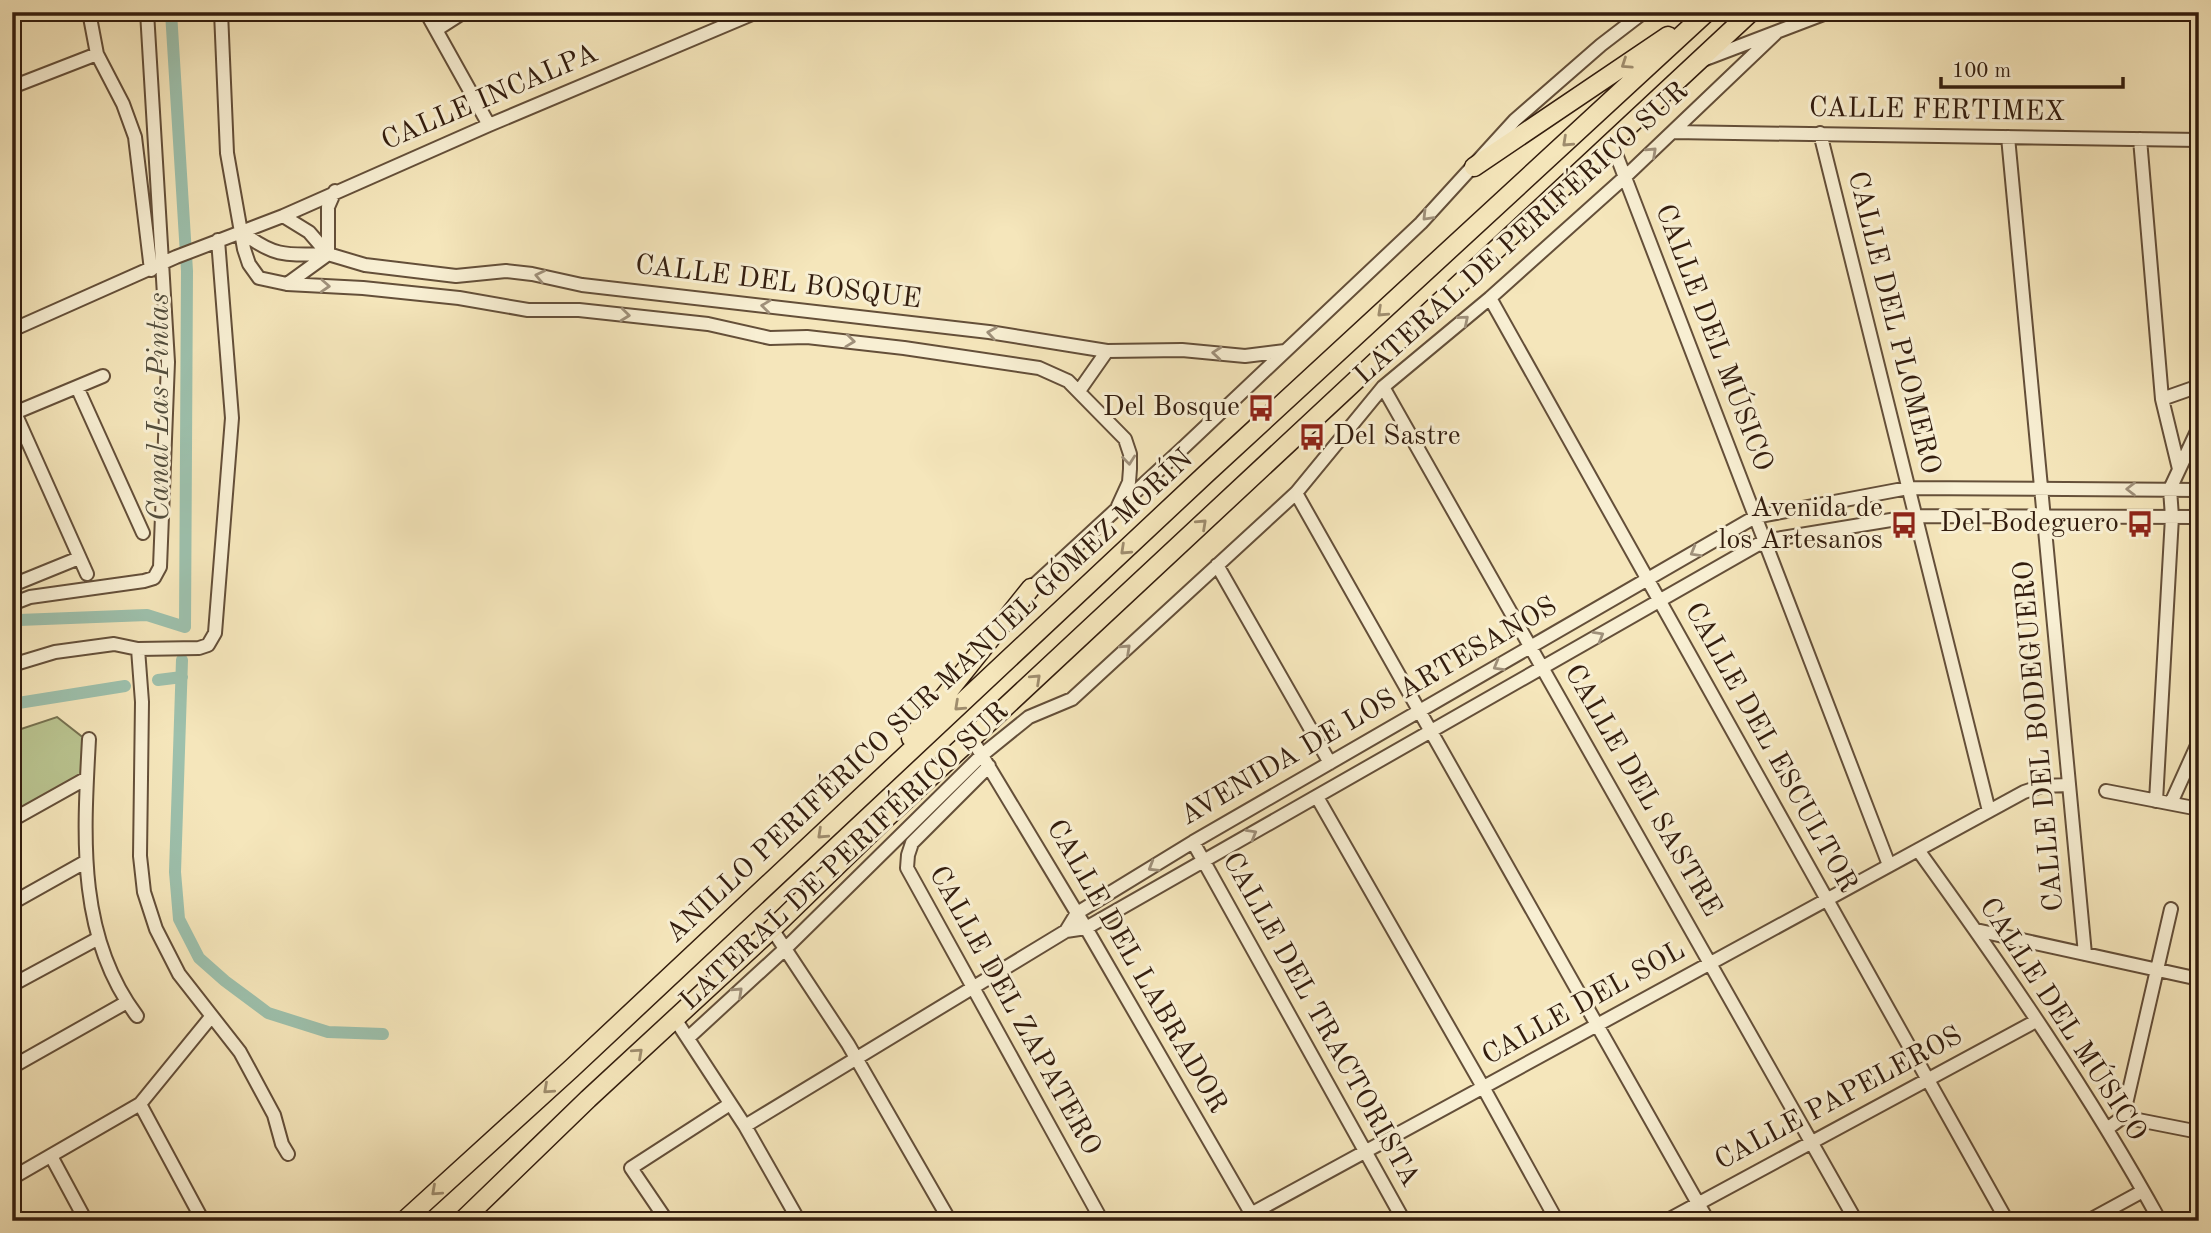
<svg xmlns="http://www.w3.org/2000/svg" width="2211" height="1233" viewBox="0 0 2211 1233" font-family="'Old Standard TT',serif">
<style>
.green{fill:#bac591;stroke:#767150;stroke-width:2}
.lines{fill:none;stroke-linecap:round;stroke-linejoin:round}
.canal{stroke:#9dc0ac;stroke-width:12}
.minor-casing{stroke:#644f39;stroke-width:16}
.highway-casing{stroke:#331d0e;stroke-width:21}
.minor{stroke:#f8efd3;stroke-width:12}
.highway{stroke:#f5e6bb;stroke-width:18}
.oneway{stroke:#9e8c6d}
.oneway2{stroke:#9f907a}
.labels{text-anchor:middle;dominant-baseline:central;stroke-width:6;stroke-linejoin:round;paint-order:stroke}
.street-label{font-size:28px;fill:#331d0e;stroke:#f8efd3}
.poi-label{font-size:28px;fill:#331d0e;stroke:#f8efd3;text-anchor:end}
.water-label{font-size:30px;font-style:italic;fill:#534e3d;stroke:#f8efd3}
</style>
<rect width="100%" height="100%" fill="#f5e6bb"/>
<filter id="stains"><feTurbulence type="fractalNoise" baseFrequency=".00286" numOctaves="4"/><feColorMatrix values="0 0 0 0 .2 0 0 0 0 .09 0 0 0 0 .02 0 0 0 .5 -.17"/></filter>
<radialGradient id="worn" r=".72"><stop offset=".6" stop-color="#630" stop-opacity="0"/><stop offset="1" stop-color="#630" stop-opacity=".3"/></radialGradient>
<path class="green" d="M 57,717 L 85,739 L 83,778 L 12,817 L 12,732 Z"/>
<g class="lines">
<path class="canal" d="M 12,623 L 19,620 L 147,615 L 185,627 L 187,271 L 171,12
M 182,660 L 175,872 L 179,919 L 199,958 L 225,981 L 268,1013 L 328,1032 L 383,1034
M 158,680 L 182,677
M 12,704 L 125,686"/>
<defs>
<path id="minor" d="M 89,12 L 97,54 L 123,104 L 135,137 L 151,270
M 221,12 L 227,153 L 244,249 L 249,264 L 259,278 L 287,284 L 363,288 L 459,298 L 528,310 L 579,310 L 708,324 L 770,338 L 807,337 L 904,348 L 1039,368 L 1068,381 L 1125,439 L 1130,454 L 1130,469 L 1129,482 L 1118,506
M 426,12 L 489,125
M 436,30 L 464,12
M 1703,60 L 1829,12
M 12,87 L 97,54
M 1673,132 L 2199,140
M 1820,133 L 1989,811
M 2008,137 L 2085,954
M 2140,139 L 2162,399 L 2179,469
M 1611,141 L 1889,865
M 283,216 L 309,232 L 328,254 L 365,265 L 456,276 L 506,271 L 532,274 L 582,285 L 989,332 L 1107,351 L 1182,350 L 1245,356 L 1285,351
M 242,232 C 275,258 288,255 328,254
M 328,254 L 328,207 L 335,191
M 287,284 L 327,255
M 1490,298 L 2007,1221
M 12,330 L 176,257 L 283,216 L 489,125 L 757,12
M 77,387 L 143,533
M 1383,387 L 1856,1221
M 1079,391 L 1107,351
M 2162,399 L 2199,386
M 15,413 L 87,574
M 12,414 L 103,376
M 1296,493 L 1708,1221
M 1217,565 L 1330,763
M 12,575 L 20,582 L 79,558
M 1031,588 L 1183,448 L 1421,223 L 1515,120 L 1601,45 L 1644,12
M 12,604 L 30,597 L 144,581 L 154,578 L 160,567 L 168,362 L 147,12
M 138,649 L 142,702 L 140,856 L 144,892 L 156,929 L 179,974 L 240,1052 L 274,1115 L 282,1144 L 288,1154
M 12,665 L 55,652 L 114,644 L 138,649 L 199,648 L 208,645 L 215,633 L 232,418 L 218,240
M 89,739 C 84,834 76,935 137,1016
M 972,739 L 1086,928 L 1255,1220
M 989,766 L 912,843 L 908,855 L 907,868 L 1102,1221
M 2106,791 L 2199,809
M 1317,797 L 1483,1087 L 1557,1221
M 2156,801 L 2172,517 L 2170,489 L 2199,427
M 2171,803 L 2199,741
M 12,820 L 87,778
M 1193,842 L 1404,1221
M 1918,850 C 2004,969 2089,1092 2160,1221
M 12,903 L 85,862
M 772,929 L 848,1044 L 950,1221
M 1976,930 L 2199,979
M 1066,931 L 1077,913 L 1193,842 L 1755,517 L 1908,488 L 2199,490
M 12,985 L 97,939
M 675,1019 L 745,1126 L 799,1221
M 688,1038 L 786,948 L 982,755 L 1029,717 L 1072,699 L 1296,493 L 1383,387 L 1490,298 L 1625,177 L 1776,33
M 12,1067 L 127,1002
M 140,1104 L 203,1221
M 2123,1117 L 2171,909
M 745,1126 L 1066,931 L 1086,928 L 1764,541 L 1915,516 L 2199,517
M 2107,1129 L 2123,1117 L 2199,1132
M 51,1156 L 86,1221
M 12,1178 L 140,1104 L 211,1017
M 667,1221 L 631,1168 L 730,1104
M 1238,1221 L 2024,792 L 2042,786 L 2069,785
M 1666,1221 L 2036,1021
M 2088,1221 L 2143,1191"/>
<path id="highway" d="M 1474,167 L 1668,36
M 911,738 L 1031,588
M 404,1221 L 571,1069 L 1206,474 L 1707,12
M 462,1221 L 588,1099 L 772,929 L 883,821 L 1751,12"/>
</defs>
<use href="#minor" class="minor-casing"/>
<use href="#highway" class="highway-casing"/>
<use href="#minor" class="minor"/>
<use href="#highway" class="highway"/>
</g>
<defs><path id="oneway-chevron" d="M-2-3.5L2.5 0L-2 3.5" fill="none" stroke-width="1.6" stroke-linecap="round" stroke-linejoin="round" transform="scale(1.75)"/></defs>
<g class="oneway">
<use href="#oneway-chevron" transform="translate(1626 64) rotate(146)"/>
<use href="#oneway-chevron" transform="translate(1567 142) rotate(137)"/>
<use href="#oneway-chevron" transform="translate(1382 312) rotate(137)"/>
<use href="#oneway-chevron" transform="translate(1202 524) rotate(-43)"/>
<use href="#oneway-chevron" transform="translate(1125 550) rotate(137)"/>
<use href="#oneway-chevron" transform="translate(1036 679) rotate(-43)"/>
<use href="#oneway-chevron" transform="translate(959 706) rotate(137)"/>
<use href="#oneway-chevron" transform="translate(822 834) rotate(137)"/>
<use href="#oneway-chevron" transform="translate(638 1053) rotate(-42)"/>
<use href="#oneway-chevron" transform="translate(548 1089) rotate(138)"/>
<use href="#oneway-chevron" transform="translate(436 1191) rotate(138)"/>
</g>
<g class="oneway2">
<use href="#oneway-chevron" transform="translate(1652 152) rotate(-43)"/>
<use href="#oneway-chevron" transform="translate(1427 216) rotate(134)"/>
<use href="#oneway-chevron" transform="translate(540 276) rotate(-168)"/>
<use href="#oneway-chevron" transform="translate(325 286) rotate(3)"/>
<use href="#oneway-chevron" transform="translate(766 306) rotate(-173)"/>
<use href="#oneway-chevron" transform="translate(625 315) rotate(6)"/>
<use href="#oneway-chevron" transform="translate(1464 320) rotate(-40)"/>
<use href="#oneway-chevron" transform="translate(992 333) rotate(-171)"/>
<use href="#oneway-chevron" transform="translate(850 341) rotate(7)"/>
<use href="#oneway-chevron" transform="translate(1217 353) rotate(-175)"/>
<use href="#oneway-chevron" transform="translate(1129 460) rotate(84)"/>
<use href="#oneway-chevron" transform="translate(2131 489) rotate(-180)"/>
<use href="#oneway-chevron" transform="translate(1695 552) rotate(150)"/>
<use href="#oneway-chevron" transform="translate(1599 636) rotate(-30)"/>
<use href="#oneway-chevron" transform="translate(1126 649) rotate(-43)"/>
<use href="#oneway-chevron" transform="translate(1498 666) rotate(150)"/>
<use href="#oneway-chevron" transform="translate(1252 834) rotate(-30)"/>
<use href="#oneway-chevron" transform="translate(1153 867) rotate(149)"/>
<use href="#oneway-chevron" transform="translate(738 992) rotate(-43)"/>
</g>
<defs>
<symbol id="bus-bare" viewBox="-9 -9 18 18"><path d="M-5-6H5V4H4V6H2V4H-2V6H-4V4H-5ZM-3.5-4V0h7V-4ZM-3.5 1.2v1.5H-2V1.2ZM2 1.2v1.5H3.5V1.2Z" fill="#8f2418" stroke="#f8efd3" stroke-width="2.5" paint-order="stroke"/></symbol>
</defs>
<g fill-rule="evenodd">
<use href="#bus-bare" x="1242" y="389" width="38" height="38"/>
<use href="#bus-bare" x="1293" y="418" width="38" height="38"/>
<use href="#bus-bare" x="2121" y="505" width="38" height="38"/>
<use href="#bus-bare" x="1885" y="506" width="38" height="38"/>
</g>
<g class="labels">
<g class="street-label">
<text transform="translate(490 98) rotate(-23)">CALLE INCALPA</text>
<text transform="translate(1937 111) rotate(1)">CALLE FERTIMEX</text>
<text transform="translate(1522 234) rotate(-42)">LATERAL DE PERIFÉRICO SUR</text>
<text transform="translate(778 283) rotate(7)">CALLE DEL BOSQUE</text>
<text transform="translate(1893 323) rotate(76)">CALLE DEL PLOMERO</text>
<text transform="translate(1713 338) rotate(69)">CALLE DEL MÚSICO</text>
<text transform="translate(930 697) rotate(-43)">ANILLO PERIFÉRICO SUR MANUEL GÓMEZ MORÍN</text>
<text transform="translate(1369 712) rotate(-30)">AVENIDA DE LOS ARTESANOS</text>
<text transform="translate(2040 736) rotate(-95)">CALLE DEL BODEGUERO</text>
<text transform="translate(1770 748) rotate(61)">CALLE DEL ESCULTOR</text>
<text transform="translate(1642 791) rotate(60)">CALLE DEL SASTRE</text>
<text transform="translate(845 857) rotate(-43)">LATERAL DE PERIFÉRICO SUR</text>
<text transform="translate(1136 967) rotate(60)">CALLE DEL LABRADOR</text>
<text transform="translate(1584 1004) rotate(-29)">CALLE DEL SOL</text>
<text transform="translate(1014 1011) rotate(61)">CALLE DEL ZAPATERO</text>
<text transform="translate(1320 1020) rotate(61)">CALLE DEL TRACTORISTA</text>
<text transform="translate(2062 1020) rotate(57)">CALLE DEL MÚSICO</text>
<text transform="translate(1839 1099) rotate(-28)">CALLE PAPELEROS</text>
</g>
<g class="poi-label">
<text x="1240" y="408">Del Bosque</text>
<text x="1333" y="437" text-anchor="start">Del Sastre</text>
<text x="1883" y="509">Avenida de<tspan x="1883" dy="32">los Artesanos</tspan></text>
<text x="2119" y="524">Del Bodeguero</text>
</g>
<g class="water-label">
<text transform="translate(160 407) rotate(-90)">Canal Las Pintas</text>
</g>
</g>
<rect width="2211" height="1233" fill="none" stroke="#f5e6bb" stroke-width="42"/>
<rect x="14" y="14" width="2183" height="1205" fill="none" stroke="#331d0e" stroke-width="3.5"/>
<rect x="21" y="21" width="2169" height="1191" fill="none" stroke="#331d0e" stroke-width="2"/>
<path d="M1941 77v10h182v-10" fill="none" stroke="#331d0e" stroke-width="3.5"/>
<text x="1952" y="77" font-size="21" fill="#331d0e" stroke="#f8efd3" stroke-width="5" paint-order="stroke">100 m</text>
<rect width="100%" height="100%" filter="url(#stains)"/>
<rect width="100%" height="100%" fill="url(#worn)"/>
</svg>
